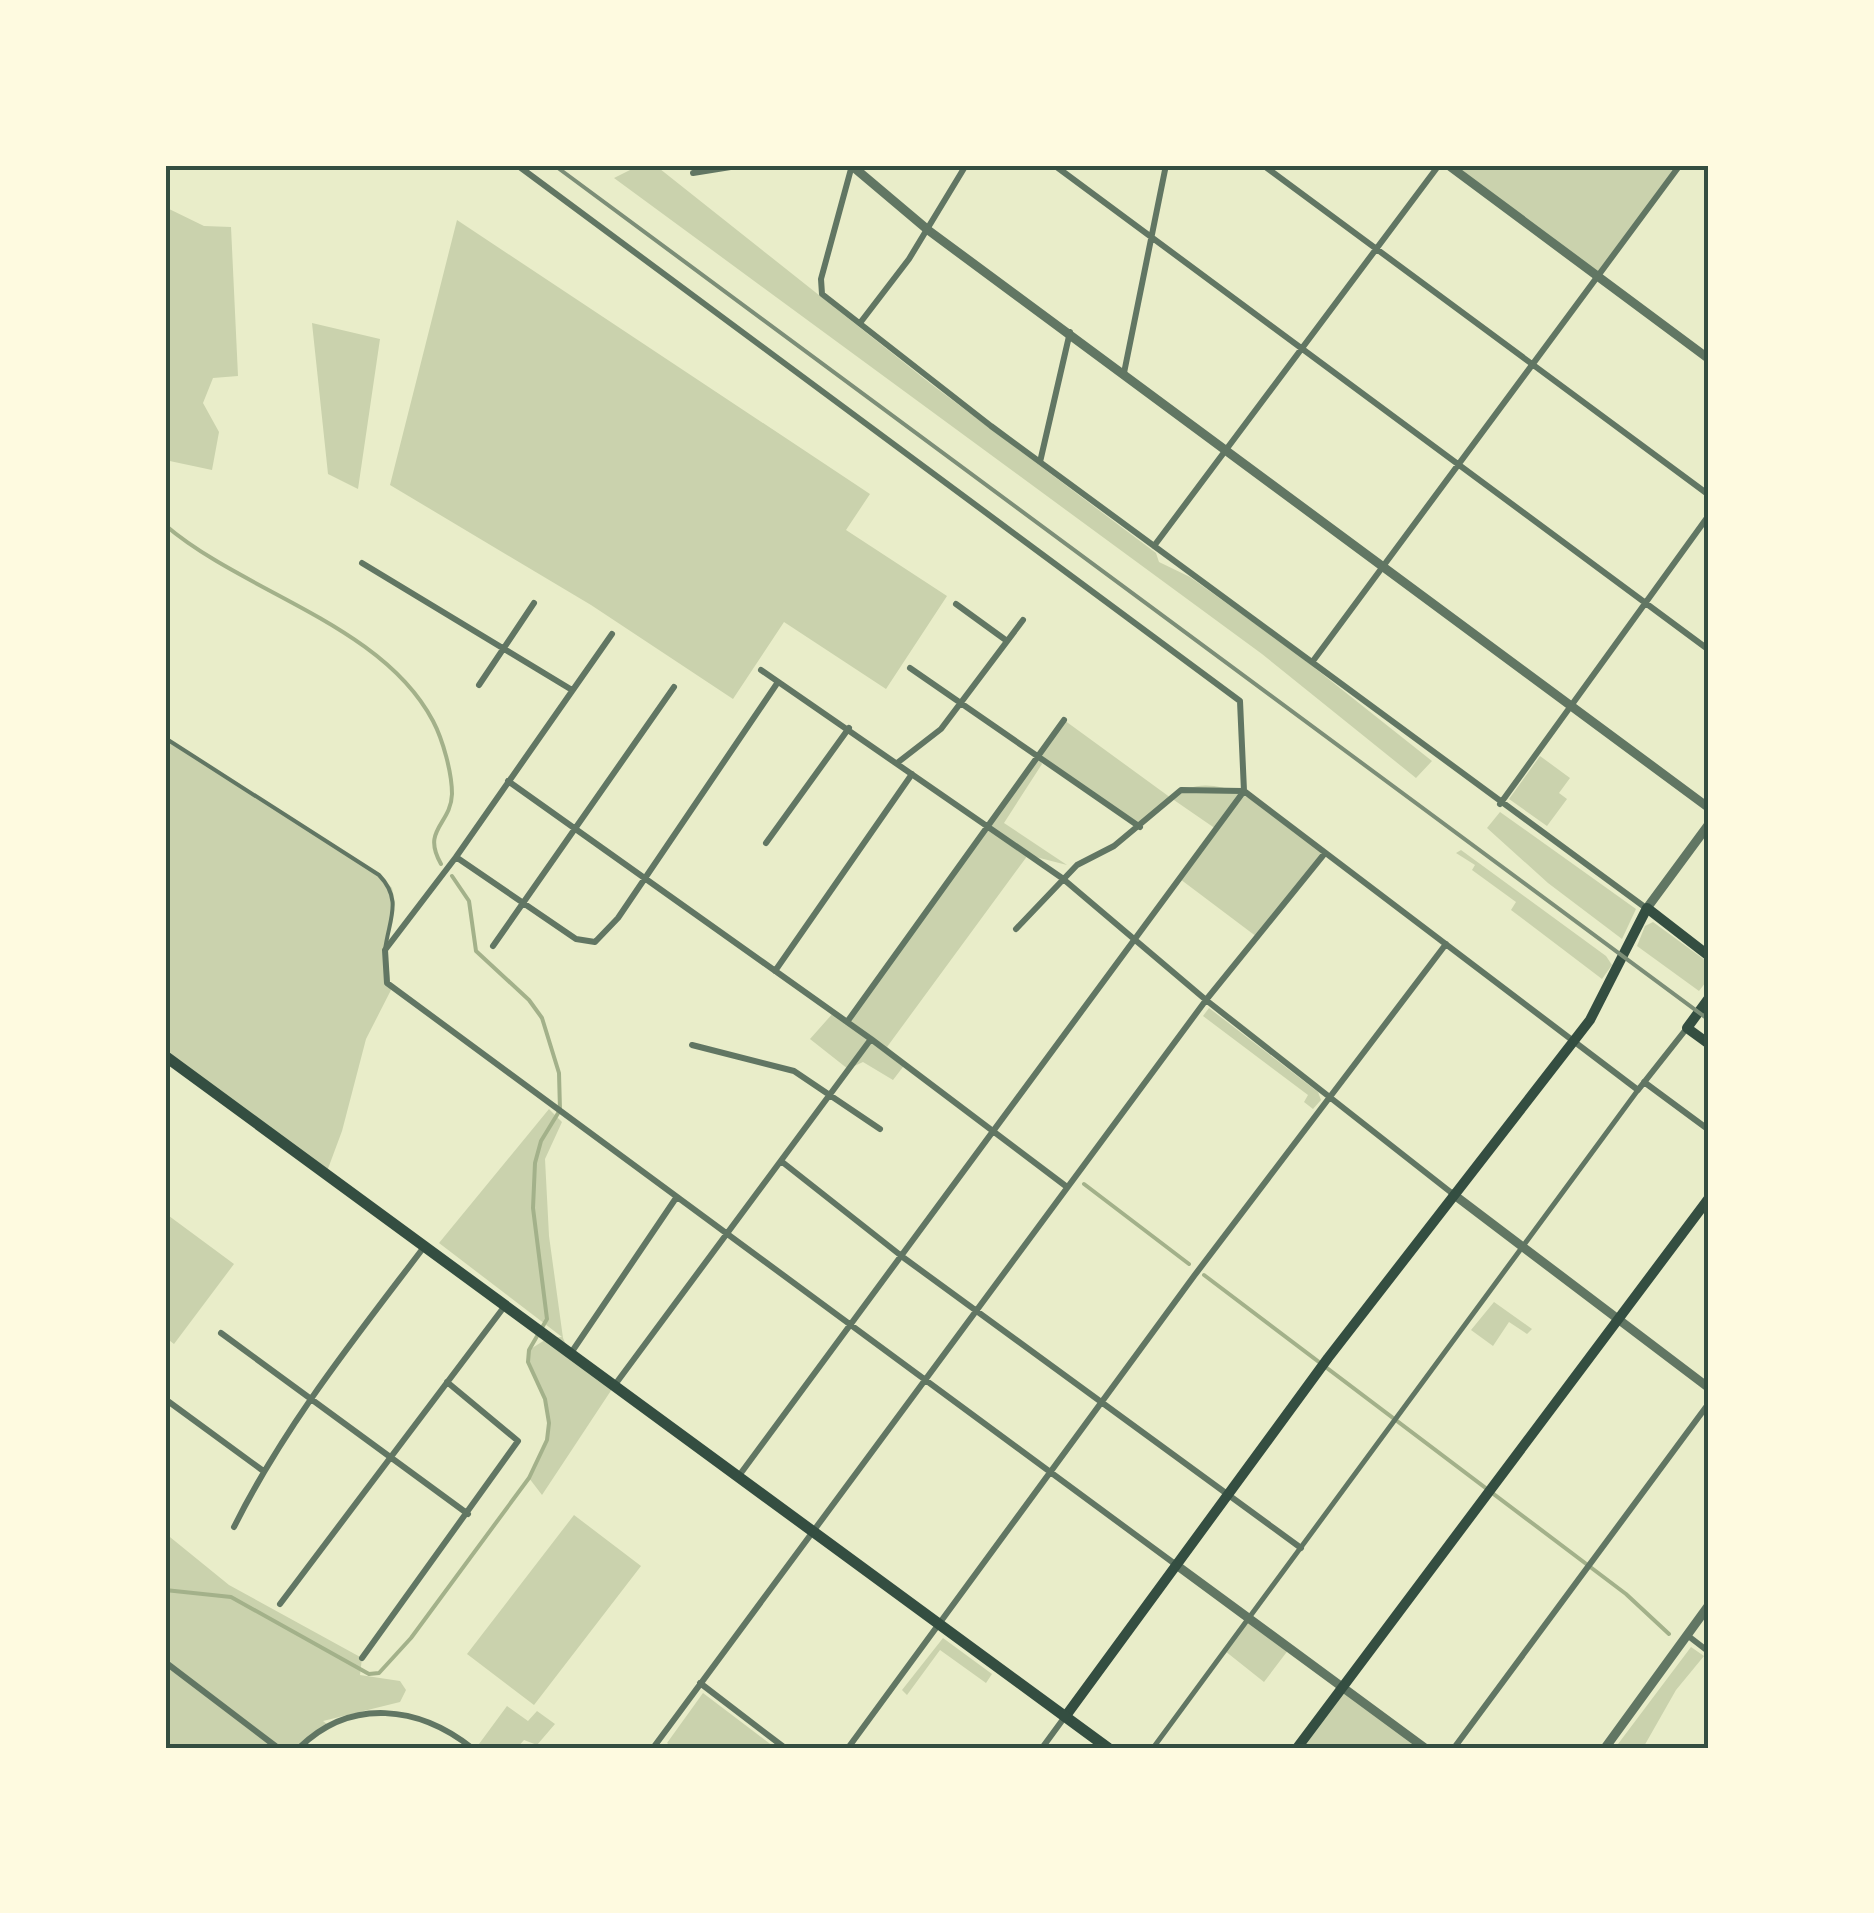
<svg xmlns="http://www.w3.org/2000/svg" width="1874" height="1913" viewBox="0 0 1874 1913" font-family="'Fira Sans',sans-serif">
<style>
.green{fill:#cad2ad}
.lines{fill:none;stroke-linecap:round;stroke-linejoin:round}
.stream{stroke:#a3b18a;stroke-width:4}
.service{stroke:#617663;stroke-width:4}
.pedestrian{stroke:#617663;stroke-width:5}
.minor{stroke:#617663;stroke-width:6}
.tertiary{stroke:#617663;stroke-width:9}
.secondary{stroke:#344e41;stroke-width:10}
.trunk{stroke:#344e41;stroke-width:11}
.rail{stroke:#7c8e77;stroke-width:4}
.neatline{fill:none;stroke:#344e41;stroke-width:4}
</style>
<rect width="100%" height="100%" fill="#e9edc9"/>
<path class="green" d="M 640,165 L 655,165 L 931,384 L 1156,553 L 1159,562 L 1190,577 L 1292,650 L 1432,761 L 1416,778 L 1262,654 L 614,178 Z
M 1448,165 L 1681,165 L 1600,275 Z
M 165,207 L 204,226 L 231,227 L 238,376 L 213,378 L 203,403 L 219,432 L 212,470 L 165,460 Z
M 457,220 L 870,494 L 846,530 L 947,596 L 886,689 L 784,622 L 733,699 L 591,605 L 390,485 Z
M 312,323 L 380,339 L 358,489 L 328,474 Z
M 1064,720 L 1171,798 C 1220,758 1287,824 1325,853 L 1257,937 L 1180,879 L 1216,829 L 1171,798 L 1140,827 L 1040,761 L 1042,764 L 1004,823 L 1067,865 L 1028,855 L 887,1047 L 906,1063 L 893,1080 L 863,1062 L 848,1069 L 810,1039 L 834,1012 L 846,1021 Z
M 165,738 L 379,875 L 392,888 L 395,903 L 386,942 L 391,990 L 366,1039 L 342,1131 L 326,1174 L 165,1056 Z
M 1540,756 L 1570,778 L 1559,793 L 1567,799 L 1547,826 L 1509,799 Z
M 1500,812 L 1636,909 L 1622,939 L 1548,883 L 1487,828 Z
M 1461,850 L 1606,956 L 1612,965 L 1602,979 L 1511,910 L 1516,902 L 1472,870 L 1475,865 L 1456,853 Z
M 1653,922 L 1709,963 L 1709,978 L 1699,991 L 1637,946 L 1645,926 Z
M 1209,1008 L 1318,1092 L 1321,1100 L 1313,1109 L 1304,1102 L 1308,1095 L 1203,1016 Z
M 549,1109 L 562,1122 L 545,1159 L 549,1236 L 563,1338 L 570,1354 L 614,1386 L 542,1495 L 529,1478 C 540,1455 556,1428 546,1402 C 539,1385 528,1371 529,1350 L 548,1338 L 562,1337 L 439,1243 Z
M 165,1213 L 234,1264 L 174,1344 L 165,1337 Z
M 1494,1302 L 1532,1329 L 1527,1334 L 1509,1322 L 1493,1346 L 1471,1330 Z
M 574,1515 L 641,1566 L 534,1705 L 467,1654 Z
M 165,1533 L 229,1585 L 362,1658 L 360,1675 L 400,1681 L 406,1690 L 400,1702 L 323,1721 L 328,1725 L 300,1748 L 165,1748 Z
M 1249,1618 L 1289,1649 L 1264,1682 L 1225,1651 Z
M 943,1638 L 992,1674 L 986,1683 L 940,1650 L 907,1695 L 902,1690 Z
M 1691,1647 L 1704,1656 L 1676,1690 L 1643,1748 L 1615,1748 Z
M 1342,1687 L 1425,1748 L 1297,1748 Z
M 703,1693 L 773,1746 L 771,1748 L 673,1748 L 667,1743 Z
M 507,1706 L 528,1721 L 537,1711 L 555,1724 L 537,1745 L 524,1740 L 517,1748 L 484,1748 L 479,1744 Z"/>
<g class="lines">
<path class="stream" d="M 165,525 C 244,593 382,624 433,721 C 443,740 452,773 452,794 C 451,825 421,829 441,864
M 1084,1184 L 1189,1264
M 1204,1275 L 1626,1594 L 1669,1634
M 165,1590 L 231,1597 L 369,1674 L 379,1673 L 411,1638 L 529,1478 L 547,1440 L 549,1423 L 545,1399 L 528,1362 L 529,1350 L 547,1319 L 533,1208 L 535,1163 L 541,1141 L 560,1110 L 559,1073 L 542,1018 L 529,1000 L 476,951 L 469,901 L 452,876"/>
<path class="service" d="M 165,738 L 379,875 C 403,900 389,919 385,950"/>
<path class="pedestrian" d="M 1153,1748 L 1638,1090"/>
<path class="minor" d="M 517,165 L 1240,701 L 1244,791
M 1054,165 L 1709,650
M 1263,165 L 1709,495
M 851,169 L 821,279 L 822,294 L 991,426 L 1646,908
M 693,173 L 743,165
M 860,323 L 909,259 L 966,165
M 1124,373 L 1166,165
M 1040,462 L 1070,332
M 1154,546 L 1439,165
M 362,563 L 572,690
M 956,604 L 1007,641
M 612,634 L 456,857 L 385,950 L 387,983 L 1175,1564
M 1313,661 L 1680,165
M 910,668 L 1140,827
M 761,670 L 1062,878 L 1206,1000 L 1453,1194
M 479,685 L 534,603
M 897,763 L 941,729 L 1023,620
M 508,781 L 871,1039 L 1067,1187
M 1244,791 L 1638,1090 L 1687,1028
M 1500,804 L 1709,515
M 766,843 L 849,728
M 456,857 L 576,939 L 595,942 L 618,918 L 778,682
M 1016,929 L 1077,865 L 1114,846 L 1181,790 L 1242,791
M 493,946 L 674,687
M 775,971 L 912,774
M 847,1022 L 1064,720
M 692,1045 L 794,1071 L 880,1129
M 1644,1082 L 1709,1130
M 781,1161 L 904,1258 L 1301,1548
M 221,1333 L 468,1514
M 571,1353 L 676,1198
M 614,1386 L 871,1039
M 165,1399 L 262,1470
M 738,1477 L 1244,791
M 234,1527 C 285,1425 355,1338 424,1247
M 280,1604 L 504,1307
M 1687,1635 L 1709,1652
M 362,1658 L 518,1441 L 447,1382
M 165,1662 L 278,1748
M 700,1683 L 785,1748
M 299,1748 C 351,1697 419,1706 472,1748
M 653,1748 L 1206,1000 L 1325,853
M 848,1748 L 1194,1276 L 1446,944
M 1042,1748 L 1064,1718
M 1454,1748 L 1709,1403"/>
<path class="tertiary" d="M 851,165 L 928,230 L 1709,808
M 1448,165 L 1709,359
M 1647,908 L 1709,824
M 1453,1194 L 1709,1388
M 1175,1564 L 1425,1748
M 1605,1748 L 1709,1605"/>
<path class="secondary" d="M 1709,998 L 1687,1028 L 1709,1044
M 1065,1717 L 1328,1358 L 1590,1020 L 1647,908 L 1709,956
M 1297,1748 L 1709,1198"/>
<path class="trunk" d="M 165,1056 L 1108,1748"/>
<path class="rail" d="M 554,165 L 1709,1020"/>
</g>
<rect width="1874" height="1913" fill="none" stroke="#fefae0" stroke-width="335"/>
<rect x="168" y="168" width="1538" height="1578" class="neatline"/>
</svg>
